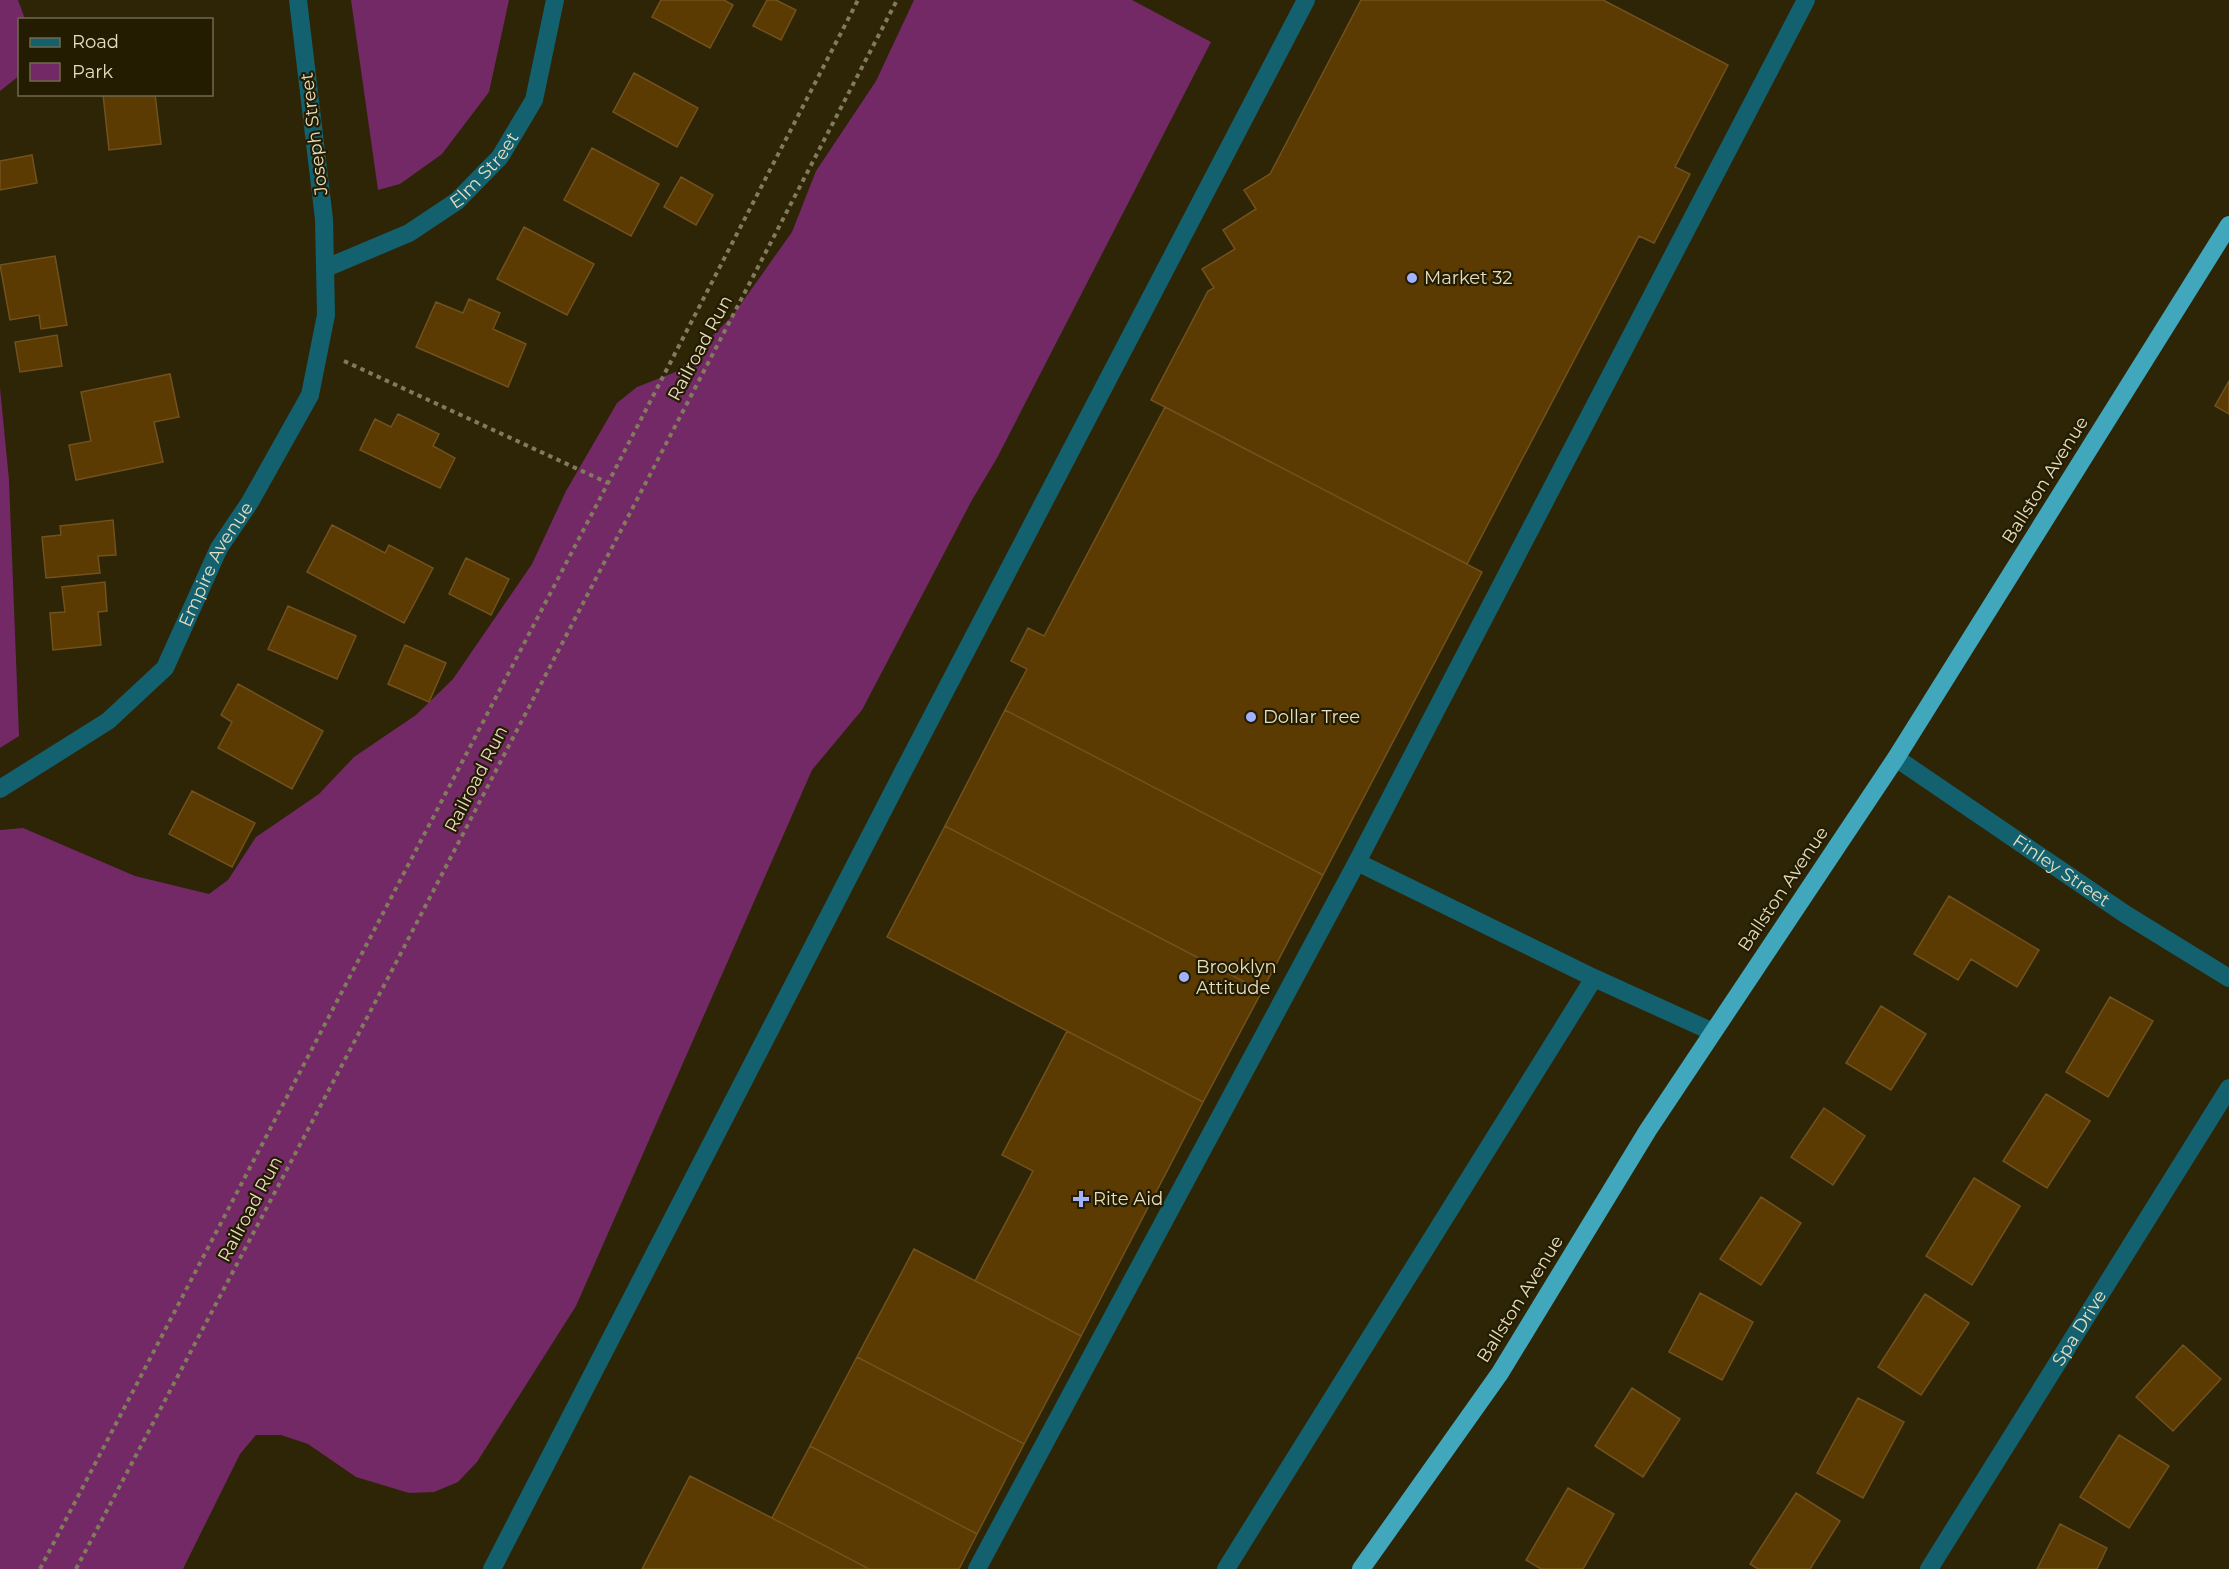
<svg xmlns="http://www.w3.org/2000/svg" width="2229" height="1569" viewBox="0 0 2229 1569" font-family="Montserrat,sans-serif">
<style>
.green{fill:#722966}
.building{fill:#5b3b02;stroke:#72511e;stroke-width:1.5}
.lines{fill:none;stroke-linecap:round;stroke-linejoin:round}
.path{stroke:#827a5c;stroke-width:4;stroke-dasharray:4.5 4.5;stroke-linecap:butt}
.lane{stroke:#13606f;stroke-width:18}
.street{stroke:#13606f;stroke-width:18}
.highway{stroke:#41a7bd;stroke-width:18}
.poi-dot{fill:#a3b2fd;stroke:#231c00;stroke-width:2}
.labels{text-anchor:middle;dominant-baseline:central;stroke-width:4.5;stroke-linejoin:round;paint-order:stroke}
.street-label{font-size:18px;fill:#e5ddc0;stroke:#231c00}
.poi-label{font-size:18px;fill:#e5ddc0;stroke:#231c00;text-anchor:start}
</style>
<rect width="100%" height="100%" fill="#2d2506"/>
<path class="green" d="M 0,0 L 18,0 L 25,19 L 20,20 L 19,76 L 0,91 Z
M 351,0 L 509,0 L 489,92 L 442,154 L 400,184 L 378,190 Z
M 914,0 L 1132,0 L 1211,42 L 997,458 L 972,500 L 862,710 L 812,770 L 576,1306 L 477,1462 L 458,1482 L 434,1492 L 409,1493 L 356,1477 L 308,1444 L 281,1435 L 256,1435 L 240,1454 L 183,1569 L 0,1569 L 0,830 L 23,828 L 135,876 L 209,894 L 228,880 L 256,837 L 319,794 L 354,757 L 416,715 L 453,679 L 532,564 L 566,491 L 617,403 L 637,387 L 678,371 L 733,315 L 792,232 L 816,171 L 876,81 Z
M 0,388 L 9,480 L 19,736 L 0,748 Z"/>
<path class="building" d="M 661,0 L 724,0 L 733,5 L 710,48 L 652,17 Z
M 767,0 L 776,0 L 796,10 L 781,40 L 753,26 Z
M 1361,0 L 1603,0 L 1728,65 L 1675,167 L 1690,174 L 1654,243 L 1639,236 L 1467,564 L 1151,400 L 1208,291 L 1214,288 L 1202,269 L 1235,249 L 1223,230 L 1256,209 L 1244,190 L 1270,174 Z
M 634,73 L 698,108 L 677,147 L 613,112 Z
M 103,94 L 155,94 L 161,144 L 109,150 Z
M 592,148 L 659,184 L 631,236 L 564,200 Z
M 32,155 L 37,183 L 0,190 L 0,161 Z
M 681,177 L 713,195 L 696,225 L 664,207 Z
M 524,227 L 594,264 L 567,315 L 497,279 Z
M 55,256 L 67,325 L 41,329 L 39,315 L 10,320 L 0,265 Z
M 469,299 L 500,313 L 493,329 L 526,344 L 508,387 L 416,347 L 436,302 L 463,313 Z
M 57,335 L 62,366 L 20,372 L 15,342 Z
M 170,374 L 179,417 L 154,422 L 163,462 L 76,480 L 69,445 L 91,441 L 81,392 Z
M 2229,381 L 2229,414 L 2215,406 Z
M 1165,407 L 1482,572 L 1323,875 L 1005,710 L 1027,669 L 1011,661 L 1028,628 L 1044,636 Z
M 398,414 L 439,434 L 433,446 L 455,458 L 440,488 L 360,450 L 375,419 L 391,427 Z
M 113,520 L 116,555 L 98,556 L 100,573 L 46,578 L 42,537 L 61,535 L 60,526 Z
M 332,525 L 385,553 L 389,545 L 433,568 L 404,623 L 307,572 Z
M 466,558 L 509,579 L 491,615 L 449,594 Z
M 105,582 L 107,611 L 98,612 L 101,645 L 53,650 L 50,613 L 65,612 L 62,587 Z
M 288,606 L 356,636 L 337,679 L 268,649 Z
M 405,645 L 446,663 L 429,702 L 388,684 Z
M 238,684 L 323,731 L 292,789 L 218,748 L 232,722 L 221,715 Z
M 1005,710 L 1323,875 L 1262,991 L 945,826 Z
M 192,791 L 255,823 L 232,867 L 169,834 Z
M 945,826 L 1262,991 L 1203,1102 L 887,937 Z
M 1949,896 L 2039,950 L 2017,987 L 1971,959 L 1958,980 L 1914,954 Z
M 2110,997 L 2153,1021 L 2108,1097 L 2066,1072 Z
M 1881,1006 L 1926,1034 L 1891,1090 L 1846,1063 Z
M 1067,1031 L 1203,1102 L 1081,1336 L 975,1281 L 1033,1171 L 1002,1155 Z
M 2046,1094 L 2090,1121 L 2047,1188 L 2003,1161 Z
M 1824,1108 L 1865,1136 L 1833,1185 L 1791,1157 Z
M 1974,1178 L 2020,1206 L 1972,1285 L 1926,1256 Z
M 1761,1197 L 1801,1223 L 1761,1285 L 1720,1259 Z
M 914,1249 L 1081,1336 L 1024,1444 L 857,1357 Z
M 1700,1293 L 1753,1322 L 1722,1380 L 1669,1352 Z
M 1925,1294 L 1969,1323 L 1921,1395 L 1878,1367 Z
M 2183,1345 L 2221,1379 L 2173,1431 L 2136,1397 Z
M 857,1357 L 1024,1444 L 977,1534 L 810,1446 Z
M 1632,1388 L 1680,1419 L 1643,1477 L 1595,1446 Z
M 1858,1398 L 1904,1422 L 1863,1498 L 1817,1473 Z
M 2119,1435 L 2169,1466 L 2129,1528 L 2080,1497 Z
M 810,1446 L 977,1534 L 959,1569 L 869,1569 L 772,1518 Z
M 690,1476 L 772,1518 L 869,1569 L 642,1569 Z
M 1568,1488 L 1614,1514 L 1583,1569 L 1541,1569 L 1526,1560 Z
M 1796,1493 L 1840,1521 L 1810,1569 L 1758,1569 L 1750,1564 Z
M 2060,1524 L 2107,1548 L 2097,1569 L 2037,1569 Z"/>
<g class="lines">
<path class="path" d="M 344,361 L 608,483
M 40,1569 L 608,483 L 858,0
M 76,1569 L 389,976 L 897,0"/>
<path class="lane" d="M 1357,862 L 1594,978 L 1713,1032
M 492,1569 L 905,768 L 1306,0
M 977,1569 L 1357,862 L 1806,0
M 1226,1569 L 1594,978"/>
<g class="street">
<path id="s1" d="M 326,268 L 409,233 L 457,201 L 500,157 L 534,100 L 555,0"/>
<path id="s2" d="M 1896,758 L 2125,914 L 2229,978"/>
<path id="s3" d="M 0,789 L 108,721 L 165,668 L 219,548 L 250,502 L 310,395 L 326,315 L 324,219 L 298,0"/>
<path id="s4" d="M 1929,1569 L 2229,1088"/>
</g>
<path class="highway" d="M 1361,1569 L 1500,1373 L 1648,1130 L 1896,758 L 2229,225"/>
</g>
<g class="poi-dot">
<circle cx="1412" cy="278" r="6"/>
<circle cx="1251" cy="717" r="6"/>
<circle cx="1184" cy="977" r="6"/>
<path d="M1078 1190h6v6h6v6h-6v6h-6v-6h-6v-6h6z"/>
</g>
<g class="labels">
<g class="street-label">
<text transform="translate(314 134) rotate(-97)">Joseph Street</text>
<text stroke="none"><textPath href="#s1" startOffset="189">Elm Street</textPath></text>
<text transform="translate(700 348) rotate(-62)">Railroad Run</text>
<text transform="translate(2045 480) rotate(-58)">Ballston Avenue</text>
<text stroke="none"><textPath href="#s3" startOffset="321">Empire Avenue</textPath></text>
<text transform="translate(476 779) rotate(-63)">Railroad Run</text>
<text stroke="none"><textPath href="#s2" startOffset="200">Finley Street</textPath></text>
<text transform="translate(1783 889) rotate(-56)">Ballston Avenue</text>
<text transform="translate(250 1209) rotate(-62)">Railroad Run</text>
<text transform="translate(1520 1299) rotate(-58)">Ballston Avenue</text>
<text stroke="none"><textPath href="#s4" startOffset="284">Spa Drive</textPath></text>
</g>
<g class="poi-label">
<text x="1424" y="278">Market 32</text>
<text x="1263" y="717">Dollar Tree</text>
<text x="1196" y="967">Brooklyn<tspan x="1196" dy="21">Attitude</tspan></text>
<text x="1093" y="1199">Rite Aid</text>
</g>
</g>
<rect x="18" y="18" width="195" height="78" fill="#231c00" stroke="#71694d" stroke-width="1.5"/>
<rect x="30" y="38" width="30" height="9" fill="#13606f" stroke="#71694d" stroke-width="1.5"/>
<text x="72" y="48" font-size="18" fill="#e5ddc0">Road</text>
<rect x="30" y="63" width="30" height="18" fill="#722966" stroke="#71694d" stroke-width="1.5"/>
<text x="72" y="78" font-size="18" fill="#e5ddc0">Park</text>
</svg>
